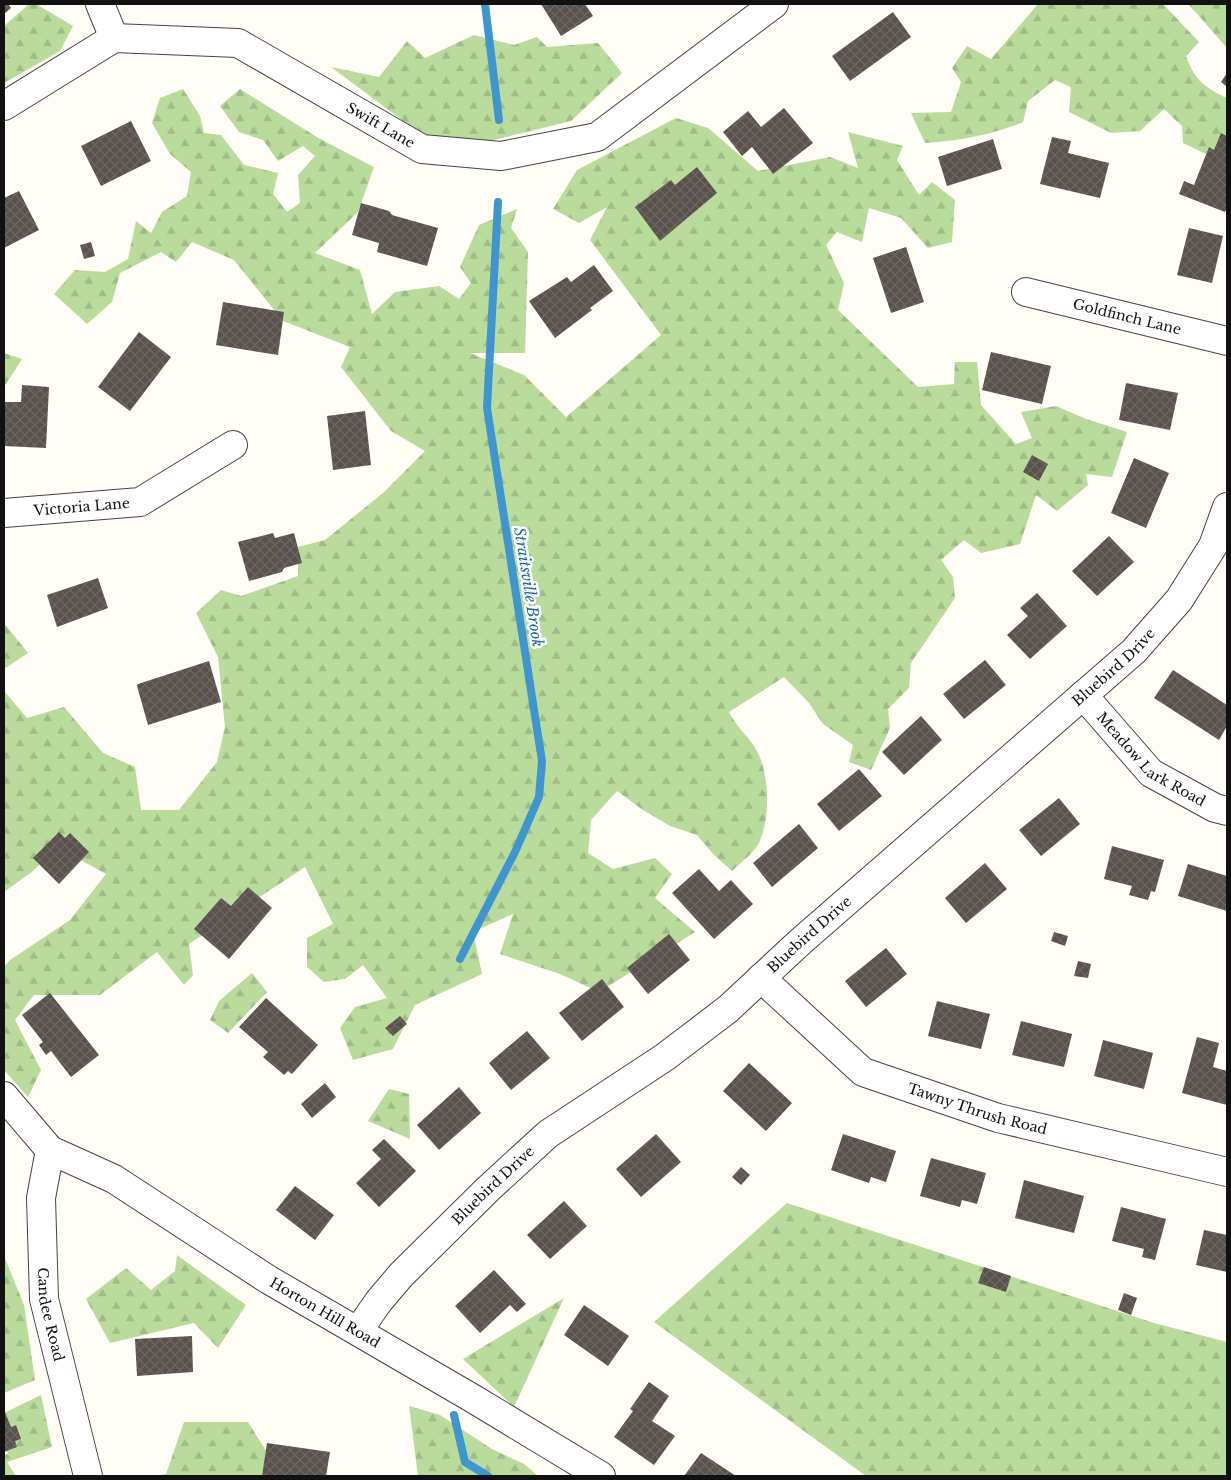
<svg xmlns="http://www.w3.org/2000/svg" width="1231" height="1480" viewBox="0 0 1231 1480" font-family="'Libre Baskerville',serif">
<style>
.forest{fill:url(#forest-firs)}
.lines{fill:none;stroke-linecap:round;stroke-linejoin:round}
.stream{stroke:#3f96cf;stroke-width:8}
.building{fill:url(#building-cross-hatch)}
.minor-casing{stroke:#444;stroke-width:30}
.tertiary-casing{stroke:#444;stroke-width:30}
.minor{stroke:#fff;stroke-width:28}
.tertiary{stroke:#fff;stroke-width:28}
.labels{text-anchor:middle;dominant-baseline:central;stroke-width:5;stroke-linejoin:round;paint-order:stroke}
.street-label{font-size:14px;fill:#111;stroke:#fff}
.water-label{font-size:15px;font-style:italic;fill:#1768a6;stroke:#fff}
</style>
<defs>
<pattern id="forest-firs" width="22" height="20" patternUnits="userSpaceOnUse" patternTransform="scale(1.25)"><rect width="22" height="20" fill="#b9dc9c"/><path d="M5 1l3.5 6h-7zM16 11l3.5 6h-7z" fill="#9ebc85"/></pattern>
<pattern id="building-cross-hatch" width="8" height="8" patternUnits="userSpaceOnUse" patternTransform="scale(1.25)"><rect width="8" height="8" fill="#5a524d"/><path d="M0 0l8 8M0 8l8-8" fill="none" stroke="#6d6662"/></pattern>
</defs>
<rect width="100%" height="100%" fill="#fffdf5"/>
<path class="forest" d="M 29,4 L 36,4 L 73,26 L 60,51 L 4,83 L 4,26 Z
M 1038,4 L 1163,4 L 1199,42 L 1186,56 C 1194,79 1205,88 1227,98 L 1227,141 L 1210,156 L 1183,143 L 1182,126 L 1164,109 L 1140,131 L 1111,133 L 1069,112 L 1071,87 L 1055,80 L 1028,101 L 1023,122 C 993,135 958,141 925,143 L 911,113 L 951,112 L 961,82 L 952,68 L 967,46 L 991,59 Z
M 1188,4 L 1227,4 L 1227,48 L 1191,7 Z
M 474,35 L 514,45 L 537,37 L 547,47 L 598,43 L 622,73 L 571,121 L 445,152 L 331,67 L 379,77 L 407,41 L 425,58 Z
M 183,89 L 200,116 L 204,133 L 221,135 L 244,165 L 278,173 L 273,194 L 287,212 L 300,203 L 298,175 L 315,156 L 303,146 L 278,161 L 263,140 L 239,132 L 220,106 L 240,89 L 320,139 L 374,167 L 358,212 L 315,253 L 360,270 L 372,314 L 395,292 L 439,286 L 459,299 L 471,283 L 460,267 L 479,225 L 517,209 L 511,228 L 528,252 L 525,353 L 470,353 L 524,375 L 566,417 L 661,335 L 590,240 L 607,207 L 579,223 L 553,209 L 577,170 L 676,118 L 708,128 L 758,171 L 830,157 L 858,168 L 848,132 L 903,146 L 897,160 L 919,195 L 932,182 L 955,200 L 952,242 L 928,248 L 901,218 L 869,208 L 862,242 L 837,232 L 826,245 L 844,283 L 838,310 L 918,387 L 954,384 L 955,362 L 977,362 L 981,405 L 1016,444 L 1032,438 L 1021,412 L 1056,406 L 1086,419 L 1127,432 L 1112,477 L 1086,474 L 1088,485 L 1057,511 L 1036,495 L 1020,544 L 981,553 L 964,540 L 941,560 L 953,577 L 955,598 L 911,663 L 909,688 L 888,709 L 890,728 L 871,770 L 849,762 L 853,745 L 823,724 L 809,703 L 784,677 L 729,712 C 736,726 746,734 754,746 C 770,770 771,817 759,843 C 754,853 740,863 732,871 L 714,855 L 697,835 L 670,826 L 643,810 L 617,791 L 591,820 L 588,853 L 613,869 L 655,858 L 672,874 L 655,898 L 695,932 L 599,992 L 560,974 L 500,954 L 513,914 L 473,932 L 482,974 L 415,1005 L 393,1049 L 353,1060 L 340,1028 L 355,1007 L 387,998 L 363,965 L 345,979 L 324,982 L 307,967 L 307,938 L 333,924 L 305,867 L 189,944 L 193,975 L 184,985 L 157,952 L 100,995 L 34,995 L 15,1020 L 41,1070 L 28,1097 L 4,1070 L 4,967 L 10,960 L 70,920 L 106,874 L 57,847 L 33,871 L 4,892 L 4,691 L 27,718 L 64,707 L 103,753 L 135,767 L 141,810 L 179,810 L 217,762 L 225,727 L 218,657 L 196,613 L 221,590 L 241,596 L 298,576 L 298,547 L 325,540 L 383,493 L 425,451 L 391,431 L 341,367 L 350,347 L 283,321 L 234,260 L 192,242 L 176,262 L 161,252 L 120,273 L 112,302 L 87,324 L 54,294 L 75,270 L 105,272 L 128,259 L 136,221 L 151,233 L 162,212 L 187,196 L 191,172 L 170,154 L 152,123 L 160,98 Z
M 4,353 L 22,359 L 4,387 Z
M 4,623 L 28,653 L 4,669 Z
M 252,973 L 267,992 L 228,1033 L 210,1020 L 219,1001 Z
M 389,1089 L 409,1094 L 410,1139 L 368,1121 Z
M 787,1203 L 1154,1323 L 1227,1342 L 1227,1476 L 866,1476 L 654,1322 Z
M 177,1255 L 246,1305 L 218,1348 L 194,1323 L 110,1343 L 86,1299 L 126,1268 L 151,1290 L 175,1271 Z
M 4,1256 L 24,1305 L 35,1380 L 4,1393 Z
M 564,1298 L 514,1407 L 463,1359 Z
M 41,1395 L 52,1447 L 7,1462 L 16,1476 L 4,1476 L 4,1455 L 8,1454 L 4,1442 L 4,1413 Z
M 409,1406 L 440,1415 L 492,1449 L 524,1464 L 538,1476 L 418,1476 Z
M 184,1422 L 248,1422 L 276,1467 L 262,1476 L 154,1476 L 166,1474 Z"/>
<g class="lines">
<path class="stream" d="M 485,4 L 499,120
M 460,959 L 515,852 L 539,797 L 542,761 L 487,408 L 498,202
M 454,1415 L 465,1462 L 488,1476"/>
</g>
<path class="building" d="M 4,4 L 8,4 L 11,8 L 4,14 Z
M 541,4 L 585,4 L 593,16 L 561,36 Z
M 893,12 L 911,37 L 850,81 L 832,56 Z
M 1227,73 L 1227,87 L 1221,82 Z
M 784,108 L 813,143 L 773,174 L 752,147 L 742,156 L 723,132 L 748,111 L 761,127 Z
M 131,121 L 151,161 L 101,186 L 81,146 Z
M 1221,133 L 1227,136 L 1227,207 L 1225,212 L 1179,194 L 1184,181 L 1194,185 L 1209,147 L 1214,150 Z
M 1052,137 L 1071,141 L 1068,153 L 1109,163 L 1100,198 L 1040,184 Z
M 993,139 L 1002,169 L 947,186 L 938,157 Z
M 697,167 L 717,193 L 660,241 L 635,207 L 671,180 L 675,185 Z
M 19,191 L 39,230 L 4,248 L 4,198 Z
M 361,203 L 389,211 L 392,215 L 438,228 L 427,266 L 377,252 L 379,243 L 352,235 Z
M 1189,228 L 1223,236 L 1212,283 L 1177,275 Z
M 91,242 L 95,256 L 84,259 L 80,245 Z
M 906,247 L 924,302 L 891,313 L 873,258 Z
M 594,265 L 613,291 L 590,308 L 592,310 L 555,338 L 529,301 L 567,277 L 571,282 Z
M 223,302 L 284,312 L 278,355 L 216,345 Z
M 139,332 L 171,357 L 130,411 L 98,387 Z
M 991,352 L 1051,366 L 1042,404 L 982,390 Z
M 1126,383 L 1178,393 L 1170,430 L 1119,420 Z
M 22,385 L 49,387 L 46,448 L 4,446 L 4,402 L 21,402 Z
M 365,411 L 371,465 L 333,470 L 327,416 Z
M 1032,455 L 1048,464 L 1039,481 L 1023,472 Z
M 1134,458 L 1169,473 L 1146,528 L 1111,513 Z
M 273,533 L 275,538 L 294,533 L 302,563 L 284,568 L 282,572 L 249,581 L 238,542 Z
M 1109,536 L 1134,562 L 1097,596 L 1072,571 Z
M 98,578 L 108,608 L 57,627 L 47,595 Z
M 1037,593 L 1067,626 L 1030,659 L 1007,635 L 1028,616 L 1020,608 Z
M 985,660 L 1006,685 L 964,719 L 943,694 Z
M 209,661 L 221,702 L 148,725 L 137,686 L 138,684 Z
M 1173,670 L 1227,705 L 1227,726 L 1219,740 L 1154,698 Z
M 921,716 L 942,740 L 904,775 L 882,752 Z
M 859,769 L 882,796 L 839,831 L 817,804 Z
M 1059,798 L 1080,824 L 1041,856 L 1019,830 Z
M 799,824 L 818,848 L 772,887 L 753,863 Z
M 59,832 L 65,838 L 70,833 L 89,852 L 59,884 L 33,858 Z
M 1112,846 L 1164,860 L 1155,892 L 1151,891 L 1148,900 L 1129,895 L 1132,886 L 1104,879 Z
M 985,863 L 1007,889 L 966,923 L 945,898 Z
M 1188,864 L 1227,876 L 1227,911 L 1178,896 Z
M 699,869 L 719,891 L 731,880 L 753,904 L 714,939 L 672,893 Z
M 248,887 L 272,908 L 229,959 L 194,929 L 221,898 L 231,906 Z
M 1054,932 L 1068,936 L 1065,946 L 1051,941 Z
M 669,934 L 690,960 L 648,994 L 627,968 Z
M 886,948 L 907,974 L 866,1007 L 845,981 Z
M 1078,961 L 1091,964 L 1088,978 L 1074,976 Z
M 602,979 L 624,1007 L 582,1041 L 559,1013 Z
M 50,993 L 99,1055 L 71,1077 L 51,1051 L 46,1055 L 39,1045 L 43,1042 L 22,1015 Z
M 266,998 L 318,1045 L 292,1074 L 288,1071 L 284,1075 L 263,1057 L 268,1052 L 239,1027 Z
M 937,1001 L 990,1014 L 981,1049 L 928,1036 Z
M 400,1016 L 407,1024 L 393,1036 L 385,1028 Z
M 1021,1021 L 1072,1034 L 1064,1067 L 1012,1055 Z
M 527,1031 L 550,1058 L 511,1090 L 489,1063 Z
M 1197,1037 L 1219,1043 L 1213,1067 L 1227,1071 L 1227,1105 L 1182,1093 Z
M 1103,1040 L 1153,1053 L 1144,1089 L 1094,1076 Z
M 749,1063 L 792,1103 L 766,1131 L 723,1091 Z
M 325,1083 L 336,1097 L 312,1118 L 301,1104 Z
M 459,1087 L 481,1113 L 439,1150 L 417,1125 Z
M 656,1134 L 681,1162 L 641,1197 L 616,1169 Z
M 843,1134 L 896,1151 L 886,1182 L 871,1177 L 869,1183 L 831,1170 Z
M 384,1139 L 416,1171 L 379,1207 L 356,1183 L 381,1159 L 372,1150 Z
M 931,1158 L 986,1173 L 977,1204 L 962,1200 L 960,1207 L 920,1196 Z
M 741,1167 L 750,1175 L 741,1185 L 732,1177 Z
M 1024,1180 L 1084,1196 L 1074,1233 L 1015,1218 Z
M 295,1186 L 334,1215 L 315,1240 L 276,1210 Z
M 564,1201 L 587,1226 L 550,1259 L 527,1235 Z
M 1121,1207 L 1166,1219 L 1155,1260 L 1142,1257 L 1144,1249 L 1112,1241 Z
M 1204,1230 L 1227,1235 L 1227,1272 L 1196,1265 Z
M 984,1267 L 1011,1276 L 1006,1292 L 978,1283 Z
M 494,1270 L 526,1304 L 517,1312 L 510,1305 L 480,1333 L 455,1306 Z
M 1124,1293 L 1137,1298 L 1131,1315 L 1118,1310 Z
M 584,1305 L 629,1336 L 608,1366 L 564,1335 Z
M 192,1336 L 193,1372 L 137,1376 L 135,1339 Z
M 649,1382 L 669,1396 L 652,1421 L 675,1436 L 654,1465 L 614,1437 L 633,1411 L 630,1409 Z
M 4,1412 L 5,1412 L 11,1427 L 16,1425 L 21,1439 L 15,1441 L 17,1447 L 4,1452 Z
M 267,1443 L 330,1452 L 326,1476 L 262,1476 Z
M 701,1453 L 736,1476 L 684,1476 Z"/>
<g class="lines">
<defs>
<g id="minor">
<path d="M 100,4 L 114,38"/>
<path id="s1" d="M 4,106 L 114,38 L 238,43 L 422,149 L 501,156 L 597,137 L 774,4"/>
<path id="s2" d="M 1026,292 L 1227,341"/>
<path id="s3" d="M 4,513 L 140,502 L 233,445"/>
<path id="s4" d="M 1083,695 L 1151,773 L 1215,808 L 1227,811"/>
<path id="s5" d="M 761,978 L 863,1072 L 998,1118 L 1227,1172"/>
<path id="s6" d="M 358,1331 L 379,1301 L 401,1275 L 488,1189 L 548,1134 L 665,1057 L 728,1009 L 800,942 L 1134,651 L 1179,600 L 1213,546 L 1227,507"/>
</g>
<g id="tertiary">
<path id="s7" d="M 4,1096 L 50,1150 L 114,1179 L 269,1280 L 472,1398 L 601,1476"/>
<path id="s8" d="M 50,1150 L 41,1198 L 44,1299 L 88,1476"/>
</g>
</defs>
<use href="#minor" class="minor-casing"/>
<use href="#tertiary" class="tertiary-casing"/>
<use href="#minor" class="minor"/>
<use href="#tertiary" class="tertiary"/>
</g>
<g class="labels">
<g class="street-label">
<text stroke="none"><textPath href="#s1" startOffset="418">Swift Lane</textPath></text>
<text stroke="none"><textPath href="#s2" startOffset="104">Goldfinch Lane</textPath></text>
<text stroke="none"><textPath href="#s3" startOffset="78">Victoria Lane</textPath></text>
<text stroke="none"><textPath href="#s6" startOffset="1009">Bluebird Drive</textPath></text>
<text stroke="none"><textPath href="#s4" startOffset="95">Meadow Lark Road</textPath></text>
<text stroke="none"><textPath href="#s6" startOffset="604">Bluebird Drive</textPath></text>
<text stroke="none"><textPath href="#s5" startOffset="259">Tawny Thrush Road</textPath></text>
<text stroke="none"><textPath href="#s6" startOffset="199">Bluebird Drive</textPath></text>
<text stroke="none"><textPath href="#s7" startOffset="391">Horton Hill Road</textPath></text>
<text stroke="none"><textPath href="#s8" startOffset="166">Candee Road</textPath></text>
</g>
<g class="water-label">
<text transform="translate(529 587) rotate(81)">Straitsville Brook</text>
</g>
</g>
<rect width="1231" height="1480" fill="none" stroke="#111111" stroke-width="10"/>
</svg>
